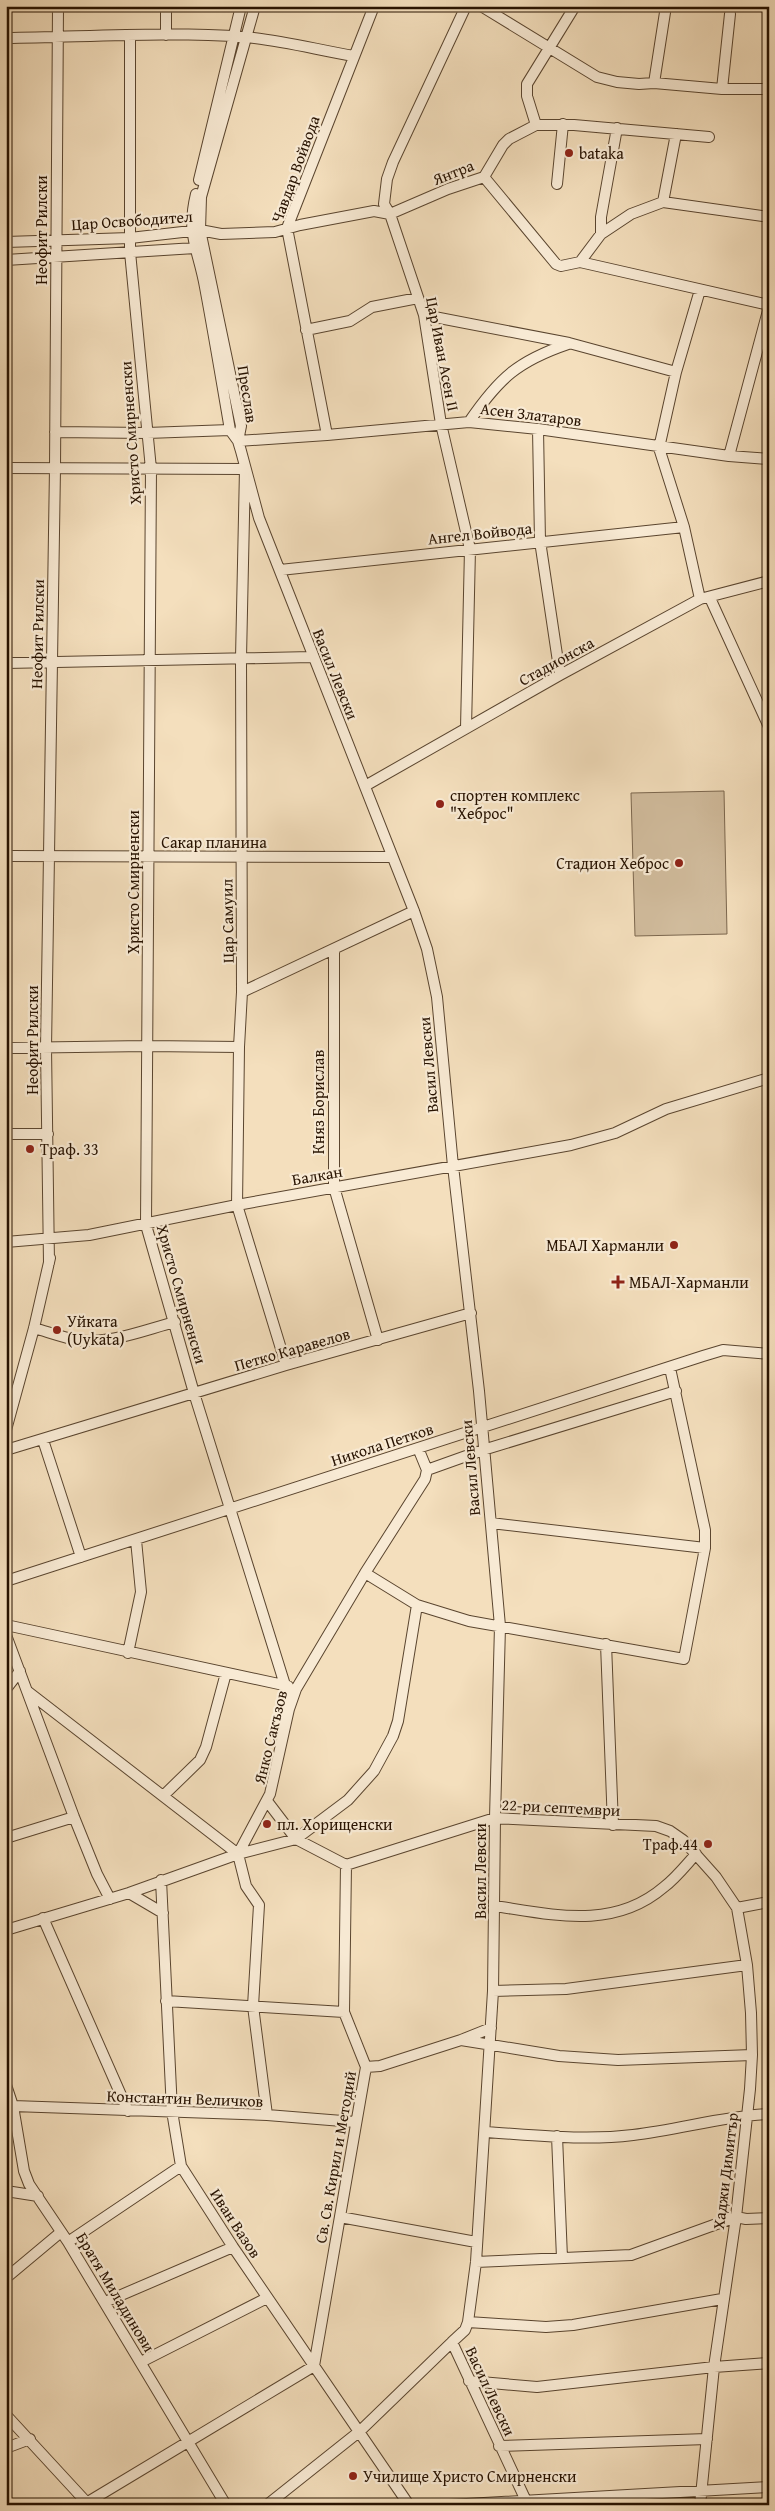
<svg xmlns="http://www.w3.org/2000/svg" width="775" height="2511" viewBox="0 0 775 2511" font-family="'Gentium Book Plus',serif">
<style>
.green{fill:#d1bc9d;stroke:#7c674e}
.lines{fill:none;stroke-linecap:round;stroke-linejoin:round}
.minor-casing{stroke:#5a452f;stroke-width:12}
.minor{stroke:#f8ead4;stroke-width:10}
.poi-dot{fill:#8f2418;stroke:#f8ead4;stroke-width:2}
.labels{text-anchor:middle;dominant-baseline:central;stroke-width:4.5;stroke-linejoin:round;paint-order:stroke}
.poi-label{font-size:16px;fill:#271200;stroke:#f8ead4;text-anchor:start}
.street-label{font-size:16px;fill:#271200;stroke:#f8ead4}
</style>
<rect width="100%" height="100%" fill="#f4dfbd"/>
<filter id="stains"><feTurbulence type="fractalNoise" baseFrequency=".004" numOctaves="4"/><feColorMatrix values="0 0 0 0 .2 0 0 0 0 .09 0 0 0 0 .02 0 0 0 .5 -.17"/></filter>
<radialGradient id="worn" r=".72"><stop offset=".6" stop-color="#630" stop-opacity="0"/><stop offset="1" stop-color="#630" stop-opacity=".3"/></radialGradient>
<path class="green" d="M 724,791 L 727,934 L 635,936 L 631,793 Z"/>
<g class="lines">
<defs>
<path id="minor" d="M 255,6 L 201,197 L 200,230 L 241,426 L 238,441 L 241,451 L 259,518 L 414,911 L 427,949 L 437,997 L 453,1166 L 479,1391 L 500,1626 L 495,1818 L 493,1991 L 476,2262 L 468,2322 L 465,2330 L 452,2342 L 528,2505
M 481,6 L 597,77 L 617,82 L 639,84 L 654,83 L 722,89 L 769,89
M 130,35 L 130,252 L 151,469 L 146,1225 L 194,1393 L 285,1685 L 289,1709
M 166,35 L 166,6
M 6,38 C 86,37 166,31 245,37 C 281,40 318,50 354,56
M 654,83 L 666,6
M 722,89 L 730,14
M 536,125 L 527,96 L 527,84 L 575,6
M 484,177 L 556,264 L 561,266 L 580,262 L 769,305
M 199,180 L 241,6
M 557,184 L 563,124
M 196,194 C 186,236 198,248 205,287 C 214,335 222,383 230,430 L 238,441
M 663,202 L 676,134
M 601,234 L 601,217 L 617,128
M 6,242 L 130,238 L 200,230 L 221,234 L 275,232 L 300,225 L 374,211 L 390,214 L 448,189 L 484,177 L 503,145 L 509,139 L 536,125 L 574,125 L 709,137
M 6,260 L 195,248 L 200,245
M 580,262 L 601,234 L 631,214 L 663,202 L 769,217
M 700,290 L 676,372 L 659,448 L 684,527 L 700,599
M 424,315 L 569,343 L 676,372
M 306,330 L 350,321 L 372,307 L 418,298
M 469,422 C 499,378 518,361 568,344
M 538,429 L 540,541 L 560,675
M 55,432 L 147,433 L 230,430
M 327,435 L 287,228 L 374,6
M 238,441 L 327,435 L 469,422 L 538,429 L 729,456 L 769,459
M 729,456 L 769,307
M 6,468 L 245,469 L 241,658 L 242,992 L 239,1047 L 237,1205 L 286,1365
M 280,570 L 684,527
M 710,598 L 769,727
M 6,663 L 312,657
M 466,728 L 470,549 L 441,424 L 424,315 L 390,214 L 384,204 L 387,179 L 393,162 L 466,6
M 365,786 L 560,675 L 700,599 L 769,581
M 6,856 L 392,857
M 334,949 L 334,1187 L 378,1340
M 242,992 L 414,911
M 6,1048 L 146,1046 L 239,1047
M 6,1134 L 48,1134
M 6,1242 L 89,1235 L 237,1205 L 571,1145 L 615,1133 L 666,1109 L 769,1078
M 49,1263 L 46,1048 L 55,468 L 58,6
M 34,1328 C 48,1332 62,1337 76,1340 C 108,1345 144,1330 175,1322
M 6,1430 L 34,1328 L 50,1258
M 43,1440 L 81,1557
M 418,1448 L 427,1470
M 6,1450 L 286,1365 L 471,1313
M 491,1523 L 705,1548
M 365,1573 L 417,1605 L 469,1621 L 684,1659 L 705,1548 L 705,1530 L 670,1368
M 6,1581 L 703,1356 L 723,1350 L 769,1354
M 6,1625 L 288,1686
M 6,1635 L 74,1817 L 97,1874 L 110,1899
M 606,1644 L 613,1825
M 128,1653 L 141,1592 L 136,1540
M 6,1689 L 20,1671
M 27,1691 L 238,1854
M 163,1796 L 200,1760 L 206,1747 L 226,1673
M 267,1801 L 296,1839 L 346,1865 L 495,1818 L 656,1826 L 670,1831 L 683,1840 L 716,1877 L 737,1908 L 747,1965 L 751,2013 L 752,2055 L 750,2089 L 736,2217 L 714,2367 L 700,2505
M 6,1838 L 74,1817
M 238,1854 L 296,1839 L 348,1800 L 374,1771 L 393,1736 L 398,1721 L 417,1605
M 238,1854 L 246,1886 L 259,1905 L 253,2006 L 267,2115
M 161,1880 L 172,2111 L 181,2166 L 233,2247 L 409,2505
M 129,1893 L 163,1913
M 495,1906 C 554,1915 614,1930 664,1887 C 676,1878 686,1865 696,1854
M 737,1908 L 769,1902
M 43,1918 L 128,2111
M 6,1930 L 129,1893 L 238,1854 L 270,1794 L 289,1709 L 296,1689 L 365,1573 L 425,1479 L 427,1470 L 483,1450 L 676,1391
M 493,1991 L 566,1989 L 747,1965
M 166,2001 L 344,2012
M 461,2040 L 559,2056 L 618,2060 L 752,2055
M 366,2067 L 380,2066 L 461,2040 L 491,2028
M 6,2085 L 13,2106 L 24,2171 L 29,2184 L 68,2242 L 226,2505
M 13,2106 L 267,2115 L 355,2122
M 485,2132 C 534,2135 584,2141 633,2135 C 679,2130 723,2116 769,2114
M 557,2136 L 562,2258
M 6,2191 L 38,2196
M 340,2217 L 476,2242
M 68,2242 L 181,2166
M 476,2262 L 631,2255 L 736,2217 L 746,2219 L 769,2218
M 6,2278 L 61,2232
M 105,2302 L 233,2247
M 468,2322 L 546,2327 L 573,2325 L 722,2299
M 141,2362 L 267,2298
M 469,2381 L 537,2387 L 714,2367 L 769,2363
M 6,2415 L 89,2505
M 499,2446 L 707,2439
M 6,2448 L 30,2439
M 88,2502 L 314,2366 L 366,2067 L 344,2012 L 346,1865
M 267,2505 L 360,2431 L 452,2342
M 449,2505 L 769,2487"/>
</defs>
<use href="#minor" class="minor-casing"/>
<use href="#minor" class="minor"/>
</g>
<g class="poi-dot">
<circle cx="569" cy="153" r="5"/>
<circle cx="440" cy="804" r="5"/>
<circle cx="679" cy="863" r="5"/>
<circle cx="30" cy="1149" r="5"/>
<circle cx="674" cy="1245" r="5"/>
<path d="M615.5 1274.5h5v5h5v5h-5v5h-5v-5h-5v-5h5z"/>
<circle cx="57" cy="1330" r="5"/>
<circle cx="267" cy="1824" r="5"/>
<circle cx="708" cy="1844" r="5"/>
<circle cx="353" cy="2476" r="5"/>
</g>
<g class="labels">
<g class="poi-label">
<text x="579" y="153">bataka</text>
<text x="450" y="795">спортен комплекс<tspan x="450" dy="18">"Хеброс"</tspan></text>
<text x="669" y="863" text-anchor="end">Стадион Хеброс</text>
<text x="40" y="1149">Траф. 33</text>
<text x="664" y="1245" text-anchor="end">МБАЛ Харманли</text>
<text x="629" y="1282">МБАЛ-Харманли</text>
<text x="67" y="1321">Уйката<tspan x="67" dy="18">(Uykata)</tspan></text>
<text x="277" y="1824">пл. Хорищенски</text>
<text x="698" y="1844" text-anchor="end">Траф.44</text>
<text x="363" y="2476">Училище Христо Смирненски</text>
</g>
<g class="street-label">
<text transform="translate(295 169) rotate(-70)">Чавдар Войвода</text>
<text transform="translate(453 172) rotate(-22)">Янтра</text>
<text transform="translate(132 220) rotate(-4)">Цар Освободител</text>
<text transform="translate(41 230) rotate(-90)">Неофит Рилски</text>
<text transform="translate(443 354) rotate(79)">Цар Иван Асен II</text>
<text transform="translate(248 394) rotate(81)">Преслав</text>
<text transform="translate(531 414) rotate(7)">Асен Златаров</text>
<text transform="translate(130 433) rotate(-94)">Христо Смирненски</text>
<text transform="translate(480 533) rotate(-6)">Ангел Войвода</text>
<text transform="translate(37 634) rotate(-89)">Неофит Рилски</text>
<text transform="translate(556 661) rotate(-29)">Стадионска</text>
<text transform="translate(336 674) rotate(68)">Васил Левски</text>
<text x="214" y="842">Сакар планина</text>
<text transform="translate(133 882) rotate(-90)">Христо Смирненски</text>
<text transform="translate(227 921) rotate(-91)">Цар Самуил</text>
<text transform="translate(32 1040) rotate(-90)">Неофит Рилски</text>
<text transform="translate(428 1065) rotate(-95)">Васил Левски</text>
<text transform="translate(318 1102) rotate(-90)">Княз Борислав</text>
<text transform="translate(317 1175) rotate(-10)">Балкан</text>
<text transform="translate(182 1294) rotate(74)">Христо Смирненски</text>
<text transform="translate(292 1349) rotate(-16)">Петко Каравелов</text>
<text transform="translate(382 1444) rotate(-18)">Никола Петков</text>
<text transform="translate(470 1468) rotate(-95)">Васил Левски</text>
<text transform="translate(270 1737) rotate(-76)">Янко Сакъзов</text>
<text transform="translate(561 1807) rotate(3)">22-ри септември</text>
<text transform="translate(480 1871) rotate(-90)">Васил Левски</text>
<text transform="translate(185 2098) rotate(2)">Константин Величков</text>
<text transform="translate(335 2157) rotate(-80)">Св. Св. Кирил и Методий</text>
<text transform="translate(725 2171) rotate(-83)">Хаджи Димитър</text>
<text transform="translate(236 2223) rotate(57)">Иван Вазов</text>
<text transform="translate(116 2292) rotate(59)">Братя Миладинови</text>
<text transform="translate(491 2391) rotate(65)">Васил Левски</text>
</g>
</g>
<rect width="775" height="2511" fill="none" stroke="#f4dfbd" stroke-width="25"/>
<rect x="8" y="8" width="760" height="2496" fill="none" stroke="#271200" stroke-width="2.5"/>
<rect x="12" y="12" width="750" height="2486" fill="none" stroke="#271200"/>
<rect width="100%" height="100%" filter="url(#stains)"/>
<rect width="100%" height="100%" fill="url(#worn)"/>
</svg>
